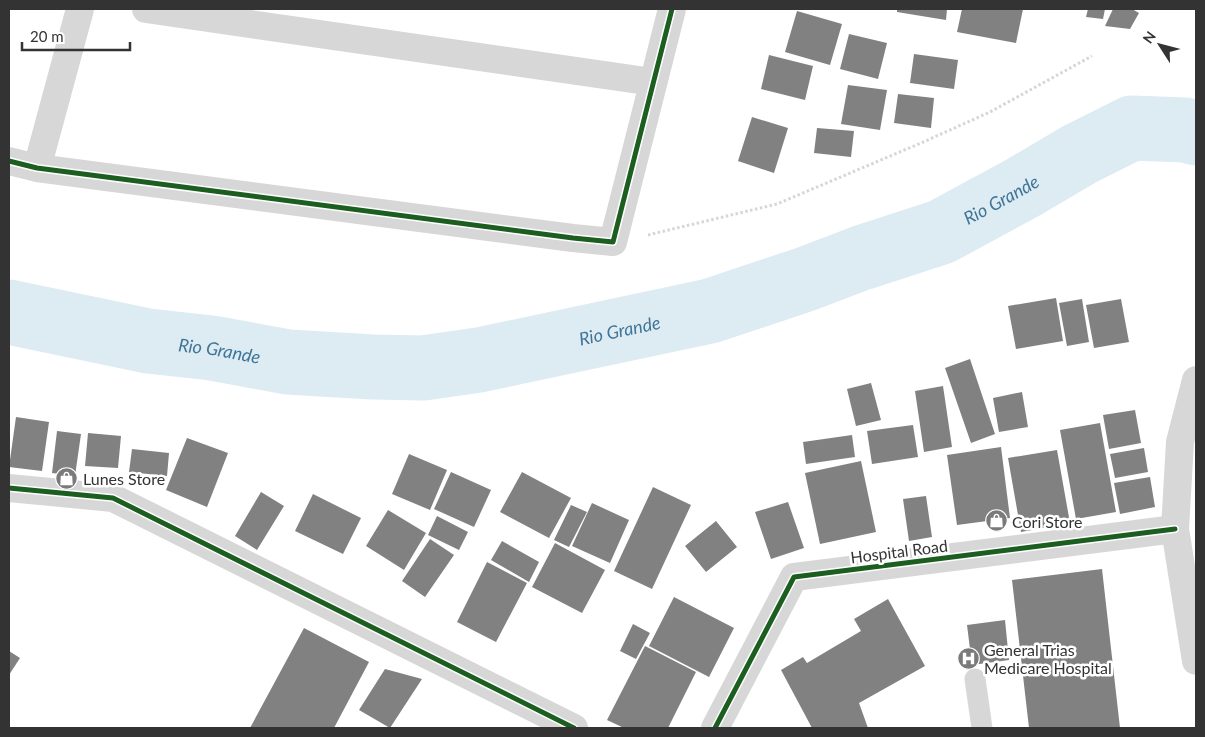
<svg xmlns="http://www.w3.org/2000/svg" width="1205" height="737" viewBox="0 0 1205 737" font-family="Lato,sans-serif">
<style>
.lines{fill:none;stroke-linecap:round;stroke-linejoin:round}
.river{stroke:#ddebf3;stroke-width:65}
.building{fill:#818181}
.path{stroke:#d6d6d6;stroke-width:3;stroke-dasharray:2.5 2.5;stroke-linecap:butt}
.service{stroke:#d7d7d7;stroke-width:21}
.minor{stroke:#d7d7d7;stroke-width:28}
.tertiary{stroke:#d7d7d7;stroke-width:28}
.cycleway-casing{stroke:#fff;stroke-width:8}
.cycleway{stroke:#1b5e20;stroke-width:5}
.labels{text-anchor:middle;dominant-baseline:central;stroke-width:5;stroke-linejoin:round;paint-order:stroke}
.poi-label{font-size:16px;fill:#333;stroke:#fff;text-anchor:start}
.street-label{font-size:16px;fill:#333;stroke:#fff}
.water-label{font-size:18px;font-style:italic;fill:#3f7597;stroke:#fff}
</style>
<rect width="100%" height="100%" fill="#fff"/>
<g class="lines">
<path class="river" id="s1" d="M 9,312 L 148,341 L 212,348 L 288,362 L 373,367 L 423,368 L 479,360 L 710,311 L 806,279 L 861,258 L 941,232 L 1024,187 L 1080,154 L 1132,128 L 1185,130 L 1196,133"/>
</g>
<path class="building" d="M 897,9 L 947,9 L 946,20 L 897,12 Z
M 962,9 L 1023,9 L 1016,43 L 957,32 Z
M 1088,9 L 1105,9 L 1103,19 L 1086,17 Z
M 1113,9 L 1132,9 L 1139,13 L 1130,29 L 1105,26 Z
M 797,11 L 842,24 L 830,65 L 785,52 Z
M 849,34 L 887,43 L 878,79 L 840,69 Z
M 914,54 L 958,60 L 954,89 L 910,83 Z
M 769,55 L 813,66 L 805,100 L 761,89 Z
M 848,85 L 887,90 L 880,130 L 841,124 Z
M 898,94 L 934,98 L 931,128 L 894,123 Z
M 752,117 L 788,128 L 774,173 L 738,161 Z
M 817,128 L 854,131 L 851,157 L 814,153 Z
M 1056,298 L 1063,341 L 1016,349 L 1008,306 Z
M 1082,299 L 1089,342 L 1067,346 L 1059,303 Z
M 1121,299 L 1129,342 L 1094,348 L 1086,305 Z
M 970,359 L 995,434 L 971,443 L 945,368 Z
M 871,383 L 881,420 L 856,426 L 847,389 Z
M 943,386 L 952,447 L 924,452 L 915,391 Z
M 1022,392 L 1028,427 L 999,432 L 993,398 Z
M 1135,410 L 1141,443 L 1109,449 L 1103,415 Z
M 16,417 L 49,422 L 42,471 L 9,467 Z
M 1100,423 L 1116,512 L 1076,519 L 1060,430 Z
M 913,425 L 918,457 L 872,464 L 867,431 Z
M 57,431 L 81,434 L 75,476 L 52,473 Z
M 88,433 L 121,436 L 118,468 L 85,466 Z
M 852,435 L 855,457 L 806,464 L 803,442 Z
M 187,438 L 228,453 L 207,507 L 166,490 Z
M 1001,447 L 1010,518 L 957,525 L 947,455 Z
M 1144,448 L 1148,472 L 1115,478 L 1110,454 Z
M 132,449 L 169,453 L 167,476 L 129,472 Z
M 1057,450 L 1070,523 L 1021,532 L 1008,458 Z
M 409,454 L 447,470 L 430,510 L 392,494 Z
M 861,461 L 876,532 L 820,544 L 805,473 Z
M 451,472 L 491,490 L 474,527 L 434,509 Z
M 522,472 L 571,498 L 549,538 L 500,512 Z
M 1150,477 L 1155,507 L 1120,514 L 1114,483 Z
M 653,487 L 691,505 L 652,589 L 614,571 Z
M 261,492 L 284,506 L 257,550 L 235,536 Z
M 313,494 L 361,518 L 343,554 L 295,531 Z
M 926,496 L 932,537 L 909,541 L 903,499 Z
M 788,502 L 804,548 L 771,559 L 755,512 Z
M 592,503 L 629,520 L 610,563 L 572,546 Z
M 571,505 L 587,512 L 569,547 L 554,540 Z
M 388,510 L 426,533 L 404,570 L 366,546 Z
M 437,516 L 468,532 L 459,550 L 428,535 Z
M 716,521 L 737,547 L 706,572 L 685,546 Z
M 430,539 L 454,555 L 425,597 L 402,581 Z
M 502,541 L 539,562 L 529,582 L 491,560 Z
M 555,543 L 605,570 L 582,613 L 532,587 Z
M 487,562 L 527,583 L 496,642 L 457,622 Z
M 1102,569 L 1120,728 L 1029,728 L 1012,580 Z
M 674,597 L 734,628 L 709,677 L 649,646 Z
M 888,599 L 925,666 L 859,703 L 868,728 L 812,728 L 781,670 L 803,657 L 807,663 L 861,631 L 854,619 Z
M 1005,620 L 1009,660 L 972,665 L 967,625 Z
M 633,624 L 650,633 L 636,659 L 620,651 Z
M 304,628 L 369,662 L 334,728 L 250,728 Z
M 645,646 L 696,672 L 668,728 L 624,728 L 607,720 Z
M 9,651 L 20,658 L 9,675 Z
M 385,669 L 422,679 L 390,728 L 359,710 Z"/>
<g class="lines">
<path class="path" d="M 648,235 L 777,204 L 921,143 L 990,112 L 1092,56"/>
<path class="service" d="M 975,679 L 982,728"/>
<path class="minor" d="M 146,9 L 653,82
M 9,161 L 37,168 L 573,238 L 613,242 L 672,9
M 37,168 L 80,9
M 9,488 L 113,498 L 574,728
M 715,728 L 794,577 L 1175,529"/>
<path class="tertiary" d="M 1196,380 L 1180,442 L 1175,529 L 1196,661"/>
<defs>
<path id="cycleway" d="M 9,161 L 37,168 L 573,238 L 613,242 L 672,9
M 9,488 L 113,498 L 574,728
M 715,728 L 794,577 L 1175,529"/>
</defs>
<use href="#cycleway" class="cycleway-casing"/>
<use href="#cycleway" class="cycleway"/>
</g>
<defs>
<symbol id="shop-disc" viewBox="-11 -11 22 22"><circle r="9.5" fill="#7a7a7a" stroke="#fff"/><path d="M-5-2.5h2.3a2.7 3.5 0 0 1 5.4 0H5L5.5 6h-11ZM-1.5-2.5h3a1.5 2.3 0 0 0-3 0Z" fill="#fff"/></symbol>
<symbol id="hospital-disc" viewBox="-11 -11 22 22"><circle r="9.5" fill="#7a7a7a" stroke="#fff"/><path d="M-5-5h3v3.5h4V-5h3V5h-3V1.5h-4V5h-3Z" fill="#fff"/></symbol>
</defs>
<g fill-rule="evenodd">
<use href="#shop-disc" x="54" y="466" width="25" height="25"/>
<use href="#shop-disc" x="984" y="508" width="25" height="25"/>
<use href="#hospital-disc" x="956" y="646" width="25" height="25"/>
</g>
<g class="labels">
<g class="poi-label">
<text x="83" y="478">Lunes Store</text>
<text x="1012" y="521">Cori Store</text>
<text x="984" y="649">General Trias<tspan x="984" dy="18">Medicare Hospital</tspan></text>
</g>
<g class="street-label">
<text transform="translate(899 551) rotate(-7)">Hospital Road</text>
</g>
<g class="water-label">
<text stroke="none"><textPath href="#s1" startOffset="1024">Rio Grande</textPath></text>
<text stroke="none"><textPath href="#s1" startOffset="619">Rio Grande</textPath></text>
<text stroke="none"><textPath href="#s1" startOffset="214">Rio Grande</textPath></text>
</g>
</g>
<rect width="1205" height="737" fill="none" stroke="#333333" stroke-width="20"/>
<g transform="translate(1160 45) rotate(306)" stroke="#ffffff" stroke-width="4" paint-order="stroke">
<path d="M0-4L9 19L0 12L-9 19Z" fill="#333333"/>
<text y="-8" font-size="14" font-weight="bold" text-anchor="middle" fill="#333333">N</text>
</g>
<path d="M22 42v8h108v-8" fill="none" stroke="#333333" stroke-width="2.5"/>
<text x="30" y="42" font-size="15" fill="#333333" stroke="#ffffff" stroke-width="4" paint-order="stroke">20 m</text>
</svg>
